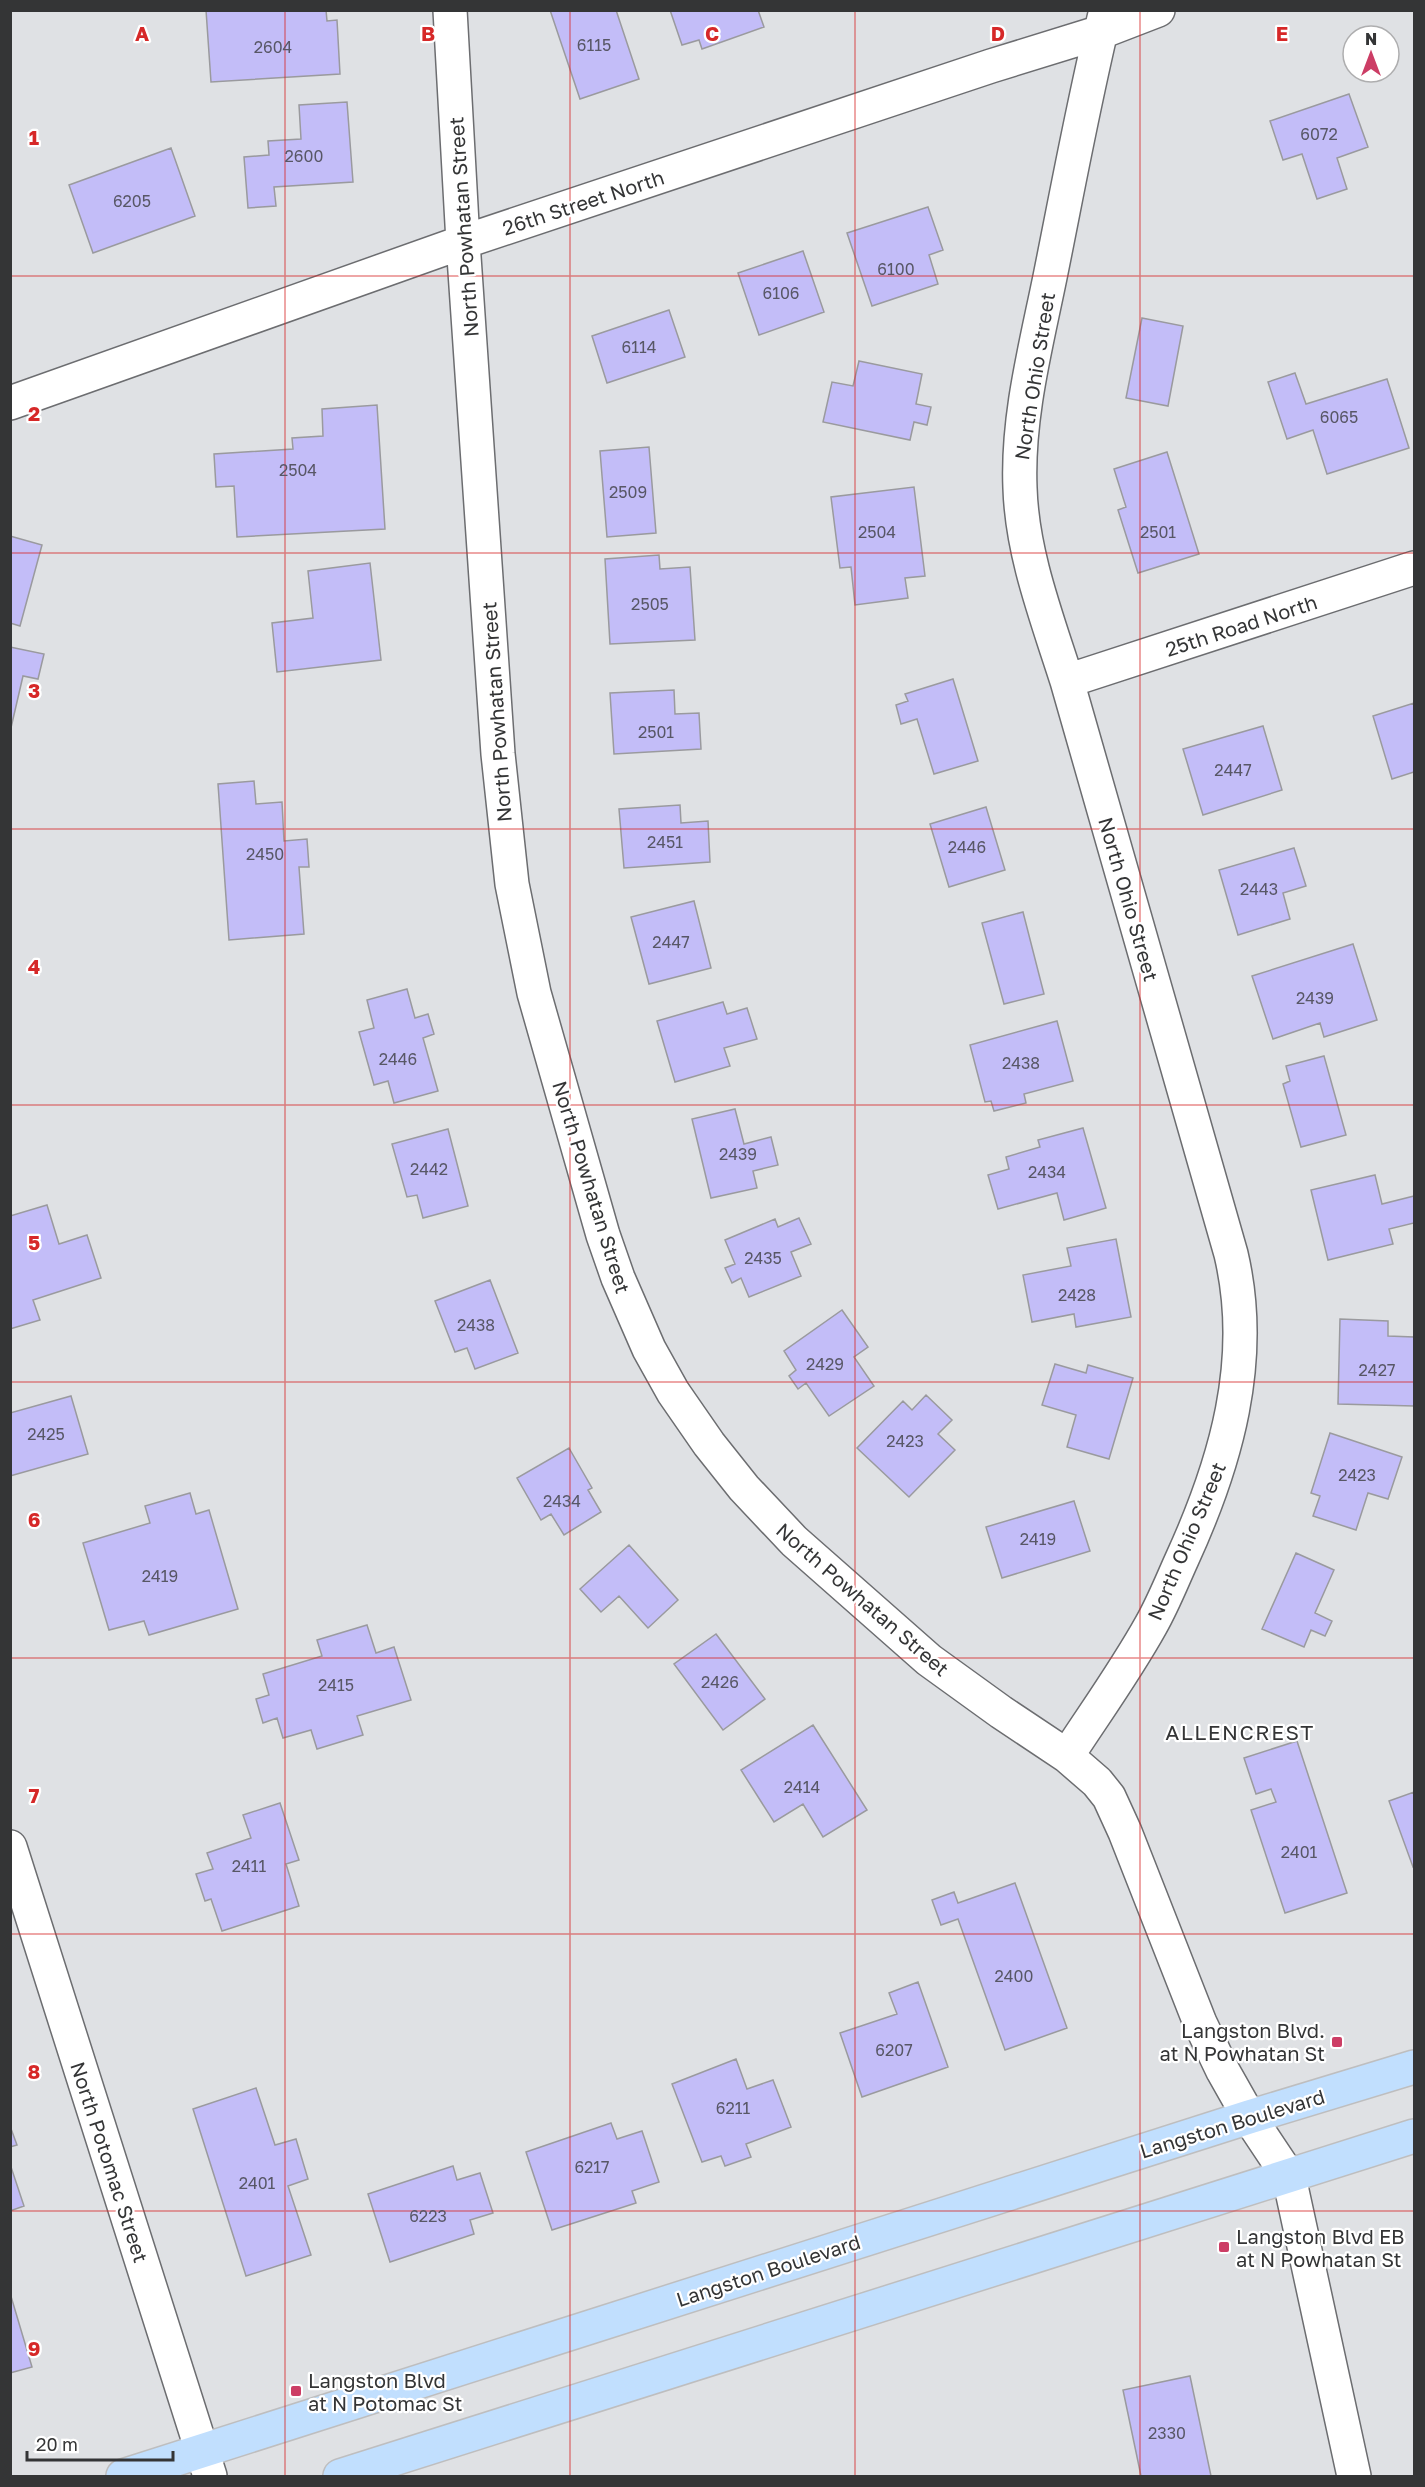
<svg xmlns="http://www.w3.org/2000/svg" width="1425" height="2487" viewBox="0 0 1425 2487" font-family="'Golos Text',sans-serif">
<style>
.building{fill:#c3bdf8;stroke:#9a9a9e;stroke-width:1.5}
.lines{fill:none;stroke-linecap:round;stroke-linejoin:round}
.minor-casing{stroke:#6c6d70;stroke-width:36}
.major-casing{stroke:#bebebf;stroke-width:36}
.minor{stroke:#fff;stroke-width:33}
.major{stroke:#c1dffe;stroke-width:33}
.grid{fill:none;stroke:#d62828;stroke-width:1.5;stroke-opacity:0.55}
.poi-dot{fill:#cc3d65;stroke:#fff;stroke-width:2}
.labels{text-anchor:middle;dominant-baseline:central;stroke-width:4.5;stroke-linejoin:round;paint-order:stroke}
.number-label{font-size:16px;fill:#585766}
.street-label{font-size:20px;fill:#343536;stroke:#fff}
.poi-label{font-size:20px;fill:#343536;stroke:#fff;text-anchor:start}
.neighbourhood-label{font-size:21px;letter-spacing:1.5px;fill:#343536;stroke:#fff}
.grid-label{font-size:20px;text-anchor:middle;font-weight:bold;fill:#d62828;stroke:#fff;stroke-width:4.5;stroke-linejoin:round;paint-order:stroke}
</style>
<rect width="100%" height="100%" fill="#dfe1e4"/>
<path class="building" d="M 206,10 L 326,10 L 327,21 L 337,20 L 340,74 L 211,82 Z
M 550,10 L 616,10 L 639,79 L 580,99 Z
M 670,10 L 758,10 L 764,27 L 702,49 L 699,40 L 682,45 Z
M 1349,94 L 1368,147 L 1337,158 L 1347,189 L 1317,199 L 1302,154 L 1283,160 L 1270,121 Z
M 347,102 L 353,182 L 274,187 L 276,206 L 248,208 L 244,157 L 269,155 L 268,141 L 301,139 L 299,105 Z
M 171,148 L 195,216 L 93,253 L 69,185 Z
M 928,207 L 943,250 L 929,255 L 938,284 L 872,306 L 847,233 Z
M 803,251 L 824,312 L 759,335 L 738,273 Z
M 669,310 L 685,357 L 607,383 L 592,336 Z
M 1142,318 L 1183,326 L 1168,406 L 1126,398 Z
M 859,361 L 922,374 L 916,404 L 931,407 L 927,425 L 914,422 L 910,440 L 823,422 L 832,382 L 853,386 Z
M 1295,373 L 1306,404 L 1387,379 L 1409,448 L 1327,474 L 1313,430 L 1287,439 L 1268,382 Z
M 377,405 L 385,529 L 237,537 L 234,486 L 216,487 L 214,454 L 293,449 L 292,438 L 323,436 L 322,409 Z
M 649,447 L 656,533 L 607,537 L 600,451 Z
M 1167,452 L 1199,554 L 1138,573 L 1118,510 L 1126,507 L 1114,469 Z
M 914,487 L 925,576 L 905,578 L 908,598 L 855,605 L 851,567 L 840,568 L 831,497 Z
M 10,536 L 42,545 L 20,626 L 10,623 Z
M 659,555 L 660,569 L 690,567 L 695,640 L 610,644 L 605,559 Z
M 370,563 L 381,660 L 277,672 L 272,623 L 313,618 L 308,571 Z
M 10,647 L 44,654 L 38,679 L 23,676 L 10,732 Z
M 953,679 L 978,761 L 934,774 L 917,719 L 901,724 L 896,705 L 908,701 L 905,694 Z
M 674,690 L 675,714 L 699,713 L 701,749 L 614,754 L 610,693 Z
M 1414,703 L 1414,772 L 1392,779 L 1373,716 Z
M 1263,726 L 1282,790 L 1203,815 L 1183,749 Z
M 254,781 L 256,804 L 282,802 L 284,841 L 307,839 L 309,867 L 299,867 L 304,934 L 229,940 L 218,784 Z
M 680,805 L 681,823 L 708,821 L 710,862 L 624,868 L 619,809 Z
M 986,807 L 1005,870 L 949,887 L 930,824 Z
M 1294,848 L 1306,886 L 1283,893 L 1290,919 L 1238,935 L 1219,870 Z
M 694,901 L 711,968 L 649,984 L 631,917 Z
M 1023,912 L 1044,994 L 1004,1004 L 982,923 Z
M 1353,944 L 1377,1020 L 1324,1037 L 1320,1023 L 1273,1039 L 1252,976 Z
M 407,989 L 415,1018 L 428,1014 L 434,1034 L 423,1038 L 438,1091 L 394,1103 L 388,1081 L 374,1085 L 359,1032 L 374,1028 L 367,1000 Z
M 723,1002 L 727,1014 L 747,1008 L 757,1039 L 724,1048 L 730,1066 L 675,1082 L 657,1021 Z
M 1057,1021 L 1073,1081 L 1024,1094 L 1026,1103 L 994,1111 L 991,1101 L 985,1102 L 970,1045 Z
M 1324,1056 L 1346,1135 L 1301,1147 L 1283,1084 L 1290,1081 L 1286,1066 Z
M 735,1109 L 744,1144 L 771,1137 L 778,1165 L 753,1171 L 757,1188 L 711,1198 L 692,1119 Z
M 1083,1128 L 1106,1208 L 1064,1220 L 1057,1193 L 998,1209 L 988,1175 L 1009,1169 L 1006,1157 L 1040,1147 L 1038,1140 Z
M 448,1129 L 468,1206 L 423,1218 L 417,1195 L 407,1197 L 392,1144 Z
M 1375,1175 L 1382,1204 L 1414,1196 L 1414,1223 L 1389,1229 L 1393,1244 L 1328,1260 L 1311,1190 Z
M 47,1205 L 59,1244 L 87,1235 L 101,1278 L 33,1300 L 40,1320 L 10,1329 L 10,1216 Z
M 799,1218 L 811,1244 L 791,1252 L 801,1276 L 749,1297 L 741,1278 L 732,1283 L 725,1268 L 735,1264 L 725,1240 L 775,1219 L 778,1227 Z
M 1116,1239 L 1131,1317 L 1076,1327 L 1074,1314 L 1032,1322 L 1023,1275 L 1071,1266 L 1067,1248 Z
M 490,1280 L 518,1353 L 475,1369 L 467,1348 L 455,1352 L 435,1301 Z
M 842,1310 L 868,1347 L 854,1357 L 874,1386 L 829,1416 L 806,1383 L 798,1389 L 789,1376 L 796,1370 L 784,1351 Z
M 1340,1319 L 1388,1321 L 1388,1336 L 1414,1337 L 1414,1406 L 1338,1404 Z
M 1055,1364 L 1086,1373 L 1088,1365 L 1133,1378 L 1109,1459 L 1067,1447 L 1076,1415 L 1042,1405 Z
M 926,1395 L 952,1420 L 938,1434 L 955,1450 L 909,1497 L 857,1448 L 903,1401 L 912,1410 Z
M 71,1396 L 88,1454 L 10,1476 L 10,1413 Z
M 1330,1433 L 1402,1457 L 1388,1499 L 1368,1493 L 1356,1530 L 1313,1516 L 1320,1496 L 1311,1493 Z
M 569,1448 L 592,1488 L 588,1490 L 601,1512 L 564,1535 L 551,1514 L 541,1520 L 517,1478 Z
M 190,1493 L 196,1514 L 209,1510 L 238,1609 L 149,1635 L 144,1621 L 109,1630 L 83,1543 L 150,1523 L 145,1506 Z
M 1074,1501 L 1090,1551 L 1002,1578 L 986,1527 Z
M 629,1545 L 678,1600 L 648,1628 L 619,1596 L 601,1612 L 580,1589 Z
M 1296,1553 L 1334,1570 L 1315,1613 L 1332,1621 L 1325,1636 L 1311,1630 L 1304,1647 L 1262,1629 Z
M 367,1625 L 376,1653 L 394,1647 L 411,1700 L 357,1716 L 363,1735 L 317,1749 L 311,1730 L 283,1738 L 277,1718 L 263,1723 L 256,1699 L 269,1695 L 263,1674 L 322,1656 L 317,1640 Z
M 716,1634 L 765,1699 L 723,1730 L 674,1664 Z
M 813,1725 L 867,1810 L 823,1837 L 803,1804 L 774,1822 L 741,1770 Z
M 1297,1741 L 1347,1893 L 1285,1913 L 1251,1810 L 1276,1802 L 1271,1789 L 1256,1794 L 1244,1758 Z
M 1414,1792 L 1414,1866 L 1413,1867 L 1389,1801 Z
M 280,1803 L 299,1860 L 286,1864 L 299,1906 L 222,1931 L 211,1899 L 205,1901 L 196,1874 L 213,1869 L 207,1853 L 251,1838 L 243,1815 Z
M 1015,1883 L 1067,2028 L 1005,2050 L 958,1919 L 941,1925 L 932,1900 L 954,1892 L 958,1903 Z
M 918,1982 L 948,2067 L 862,2097 L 840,2033 L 897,2014 L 889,1993 Z
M 736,2059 L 747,2089 L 773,2080 L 791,2127 L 746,2144 L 751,2157 L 725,2166 L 721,2156 L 702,2162 L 672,2084 Z
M 256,2088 L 275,2145 L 296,2139 L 308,2179 L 288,2186 L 311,2255 L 246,2276 L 193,2109 Z
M 611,2123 L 617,2139 L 642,2131 L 659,2182 L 632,2191 L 636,2203 L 552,2230 L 526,2152 Z
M 10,2126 L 17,2145 L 10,2147 Z
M 10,2164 L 24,2206 L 10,2211 Z
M 453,2166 L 457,2180 L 480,2173 L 493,2213 L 470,2220 L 474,2234 L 390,2262 L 368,2194 Z
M 10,2293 L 32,2367 L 10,2373 Z
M 1190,2376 L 1211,2476 L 1141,2476 L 1123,2390 Z"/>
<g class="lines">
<defs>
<path id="minor" d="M 450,10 L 463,242 L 498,754 L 512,884 L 534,993 L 603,1235 L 618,1278 L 649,1349 L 673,1392 L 709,1444 L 744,1488 L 794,1541 L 929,1660 L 1001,1712 L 1067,1756 L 1097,1782 L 1109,1797 L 1125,1832 L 1200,2023 L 1223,2071 L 1249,2117 L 1289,2177 L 1354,2476
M 10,403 L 463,242 L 991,66 L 1101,32 L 1158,10
M 1067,681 L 1414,568
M 1067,1756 C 1095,1713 1126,1670 1151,1625 C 1163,1604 1172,1581 1182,1559 C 1226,1463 1256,1360 1231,1254 L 1067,681 C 1047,618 1022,554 1020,488 C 1017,417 1036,346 1050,277 C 1068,188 1084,99 1106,10
M 10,1847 L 210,2476"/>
<path id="major" d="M 123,2476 L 1249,2117 L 1414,2067
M 340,2476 L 1414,2136"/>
</defs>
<use href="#minor" class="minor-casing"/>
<use href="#major" class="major-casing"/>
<use href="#minor" class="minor"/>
<use href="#major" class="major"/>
</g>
<path class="grid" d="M 285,10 L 285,2476M 570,10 L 570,2476M 855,10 L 855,2476M 1140,10 L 1140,2476M 10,276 L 1414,276M 10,553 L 1414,553M 10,829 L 1414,829M 10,1105 L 1414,1105M 10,1382 L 1414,1382M 10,1658 L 1414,1658M 10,1934 L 1414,1934M 10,2211 L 1414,2211"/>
<g class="poi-dot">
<rect x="1331" y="2036" width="12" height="12" rx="3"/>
<rect x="1218" y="2241" width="12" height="12" rx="3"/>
<rect x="290" y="2385" width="12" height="12" rx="3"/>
</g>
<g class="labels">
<g class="number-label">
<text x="594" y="45">6115</text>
<text x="273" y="47">2604</text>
<text x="1319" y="134">6072</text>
<text x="304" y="156">2600</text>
<text x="132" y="201">6205</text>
<text x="896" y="269">6100</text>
<text x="781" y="293">6106</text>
<text x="639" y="347">6114</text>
<text x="1339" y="417">6065</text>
<text x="298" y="470">2504</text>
<text x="628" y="492">2509</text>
<text x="877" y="532">2504</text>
<text x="1158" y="532">2501</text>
<text x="650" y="604">2505</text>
<text x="656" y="732">2501</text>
<text x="1233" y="770">2447</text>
<text x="665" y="842">2451</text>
<text x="967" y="847">2446</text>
<text x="265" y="854">2450</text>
<text x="1259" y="889">2443</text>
<text x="671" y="942">2447</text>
<text x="1315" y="998">2439</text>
<text x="398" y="1059">2446</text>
<text x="1021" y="1063">2438</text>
<text x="738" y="1154">2439</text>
<text x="429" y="1169">2442</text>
<text x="1047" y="1172">2434</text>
<text x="763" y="1258">2435</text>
<text x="1077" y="1295">2428</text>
<text x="476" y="1325">2438</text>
<text x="825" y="1364">2429</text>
<text x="1377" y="1370">2427</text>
<text x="46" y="1434">2425</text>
<text x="905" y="1441">2423</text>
<text x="1357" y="1475">2423</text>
<text x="562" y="1501">2434</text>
<text x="1038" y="1539">2419</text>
<text x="160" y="1576">2419</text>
<text x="720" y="1682">2426</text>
<text x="336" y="1685">2415</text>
<text x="802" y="1787">2414</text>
<text x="1299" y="1852">2401</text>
<text x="249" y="1866">2411</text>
<text x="1014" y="1976">2400</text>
<text x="894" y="2050">6207</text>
<text x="733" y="2108">6211</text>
<text x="592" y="2167">6217</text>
<text x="257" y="2183">2401</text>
<text x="428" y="2216">6223</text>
<text x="1167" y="2433">2330</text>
</g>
<g class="street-label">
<text transform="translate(583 202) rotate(-18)">26th Street North</text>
<text transform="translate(463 227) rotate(-94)">North Powhatan Street</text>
<text transform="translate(1034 376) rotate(-81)">North Ohio Street</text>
<text transform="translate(1241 625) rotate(-18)">25th Road North</text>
<text transform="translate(496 712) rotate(-94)">North Powhatan Street</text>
<text transform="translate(1129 899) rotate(74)">North Ohio Street</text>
<text transform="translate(592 1187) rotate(73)">North Powhatan Street</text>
<text transform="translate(1186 1541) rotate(-67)">North Ohio Street</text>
<text transform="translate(863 1599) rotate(41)">North Powhatan Street</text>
<text transform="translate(1232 2123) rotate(-17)">Langston Boulevard</text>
<text transform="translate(110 2162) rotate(72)">North Potomac Street</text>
<text transform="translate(768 2270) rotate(-18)">Langston Boulevard</text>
</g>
<g class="poi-label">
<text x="1325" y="2030" text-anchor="end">Langston Blvd.<tspan x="1325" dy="23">at N Powhatan St</tspan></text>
<text x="1236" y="2236">Langston Blvd EB<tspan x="1236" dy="23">at N Powhatan St</tspan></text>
<text x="308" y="2380">Langston Blvd<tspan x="308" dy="23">at N Potomac St</tspan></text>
</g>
<g class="neighbourhood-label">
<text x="1240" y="1732">ALLENCREST</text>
</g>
</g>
<g class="grid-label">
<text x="142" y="41">A</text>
<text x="428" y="41">B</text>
<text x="712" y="41">C</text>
<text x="998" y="41">D</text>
<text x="1282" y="41">E</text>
<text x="34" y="145">1</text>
<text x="34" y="421">2</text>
<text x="34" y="698">3</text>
<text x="34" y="974">4</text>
<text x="34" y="1250">5</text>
<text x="34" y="1527">6</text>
<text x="34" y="1803">7</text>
<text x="34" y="2079">8</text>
<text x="34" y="2356">9</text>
</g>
<rect width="1425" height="2487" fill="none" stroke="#343536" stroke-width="24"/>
<g transform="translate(1371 54)"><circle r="28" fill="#ffffff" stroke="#aeaeaf" stroke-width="1.5"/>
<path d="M0-4.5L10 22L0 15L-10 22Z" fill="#cc3d65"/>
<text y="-9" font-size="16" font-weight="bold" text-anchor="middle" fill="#343536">N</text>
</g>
<path d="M27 2451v9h146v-9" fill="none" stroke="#343536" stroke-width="3"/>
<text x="36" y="2451" font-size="18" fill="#343536" stroke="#ffffff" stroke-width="4.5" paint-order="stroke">20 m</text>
</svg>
